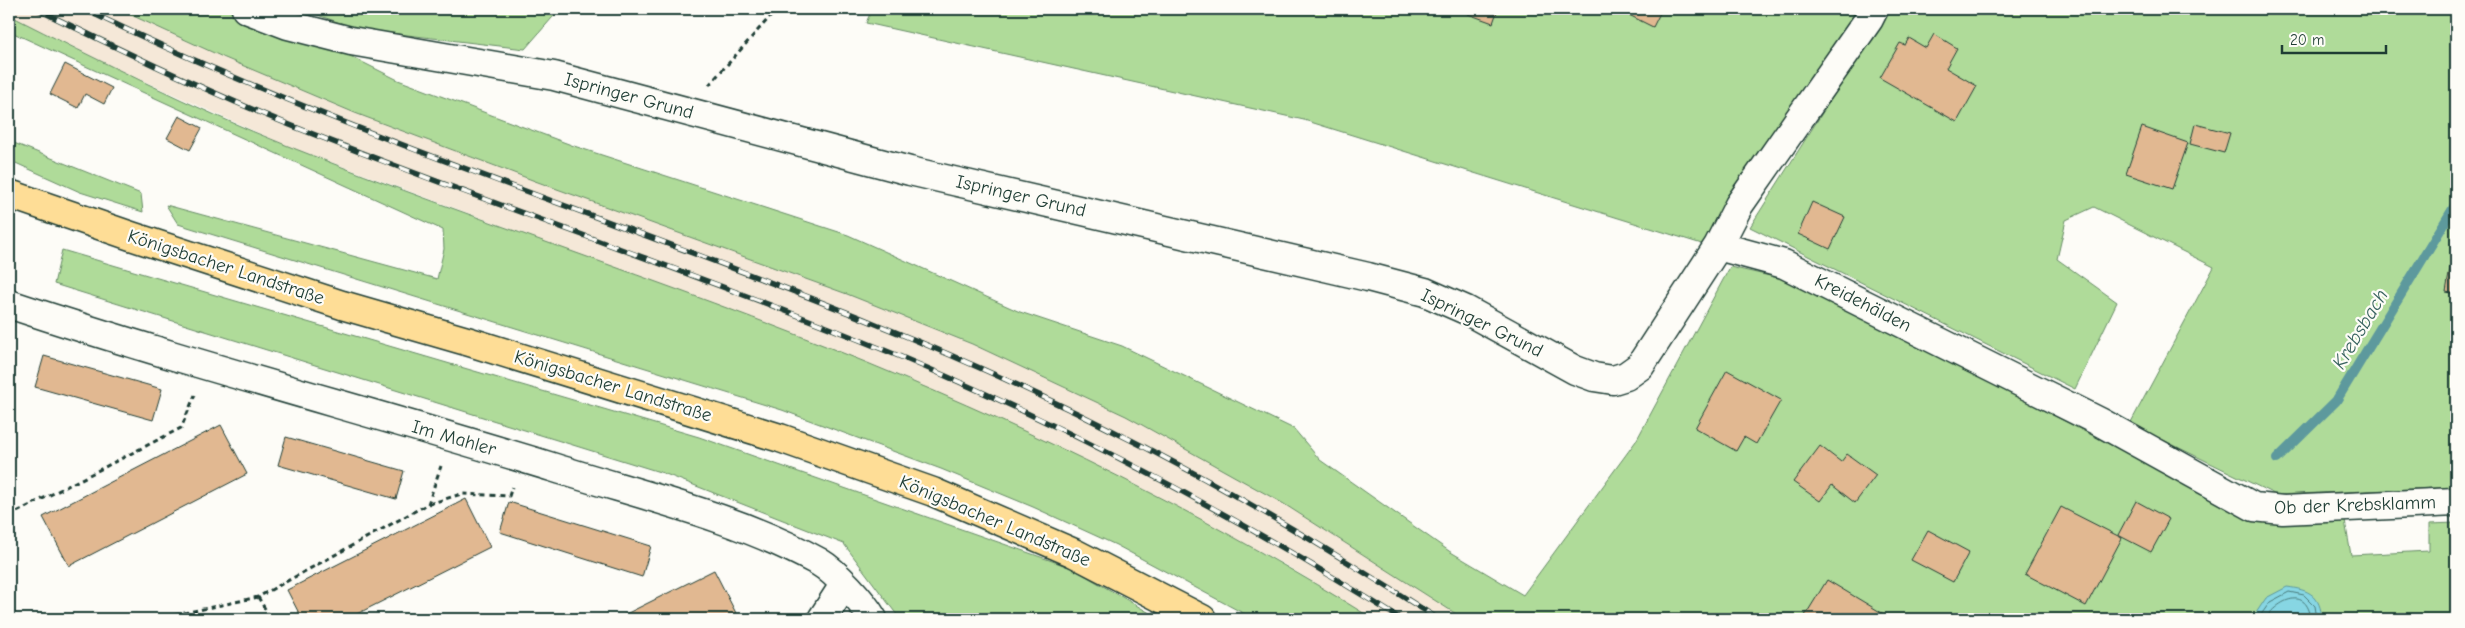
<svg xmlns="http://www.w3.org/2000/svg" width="2465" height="628" viewBox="0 0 2465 628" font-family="'Comic Neue',sans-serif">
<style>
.built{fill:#f5e8d8}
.green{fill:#afdb99;stroke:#678c66}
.water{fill:#87d6e3;stroke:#5d999d}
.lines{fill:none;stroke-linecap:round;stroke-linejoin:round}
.shore{stroke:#497a7a;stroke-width:1}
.stream{stroke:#5d999d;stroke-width:10}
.building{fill:#e1b891;stroke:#1f3d34}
.minor-casing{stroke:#1f3d34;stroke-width:31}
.major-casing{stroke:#1f3d34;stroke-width:31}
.path{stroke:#1f3d34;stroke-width:3;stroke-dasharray:5 4;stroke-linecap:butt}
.minor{stroke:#fdfcf7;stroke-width:28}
.major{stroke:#fedd96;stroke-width:28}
.rail-casing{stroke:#1f3d34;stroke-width:5.5}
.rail{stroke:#fdfcf7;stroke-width:4;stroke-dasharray:11;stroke-linecap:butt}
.labels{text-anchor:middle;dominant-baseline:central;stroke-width:4.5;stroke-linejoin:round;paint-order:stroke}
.street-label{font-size:19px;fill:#1f3d34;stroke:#fdfcf7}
.water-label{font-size:20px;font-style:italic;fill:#396360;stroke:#fdfcf7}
</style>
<rect width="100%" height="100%" fill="#fdfcf7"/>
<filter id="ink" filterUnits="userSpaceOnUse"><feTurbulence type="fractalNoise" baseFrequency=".02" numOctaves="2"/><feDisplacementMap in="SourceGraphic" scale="10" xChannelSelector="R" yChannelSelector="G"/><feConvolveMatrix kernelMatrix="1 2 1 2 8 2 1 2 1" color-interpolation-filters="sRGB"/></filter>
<g filter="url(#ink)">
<path class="built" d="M 9,9 L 118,9 L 225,58 L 355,113 L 535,181 L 847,294 L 972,344 L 1126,416 L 1284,504 L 1464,619 L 1373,619 L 1287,566 L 1140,487 L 907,379 L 784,331 L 285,145 L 115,68 L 9,15 Z"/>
<path class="green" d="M 118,9 L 224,9 L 328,45 L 398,80 L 574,146 L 848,235 L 1020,312 L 1122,346 L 1294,429 L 1320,460 L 1449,551 L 1523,595 L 1636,441 L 1730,267 L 1792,281 L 2255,519 L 2345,521 L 2351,555 L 2429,551 L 2429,524 L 2456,523 L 2456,619 L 1464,619 L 1284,504 L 1126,416 L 972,344 L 847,294 L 535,181 L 355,113 L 225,58 Z
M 301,9 L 578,9 L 559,10 L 525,49 L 357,29 Z
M 872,9 L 1861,9 L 1705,245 L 1304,120 L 866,23 Z
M 1888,9 L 2456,9 L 2456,487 L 2276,495 L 2130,424 L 2214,267 L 2094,207 L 2066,220 L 2057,259 L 2117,302 L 2075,389 L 1750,227 Z
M 9,15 C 100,61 193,108 288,146 C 492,227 703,293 906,379 C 1068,447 1224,526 1373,619 L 1254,619 L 1116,545 L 1033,507 L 941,469 L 782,410 L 178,224 L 166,205 L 437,279 L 444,249 L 443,230 L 9,31 Z
M 9,141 L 141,194 L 143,212 L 80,192 L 9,160 Z
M 62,250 L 699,437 L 1072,568 L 1160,619 L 900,619 L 844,544 L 663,473 L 54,284 Z"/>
<path class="water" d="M 2287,587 C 2310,590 2320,595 2322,619 L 2252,619 L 2266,598 Z"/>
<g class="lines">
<path class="shore" d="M 2258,619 L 2270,602 L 2289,592 L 2304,595 L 2315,606 L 2317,619
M 2265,619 C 2278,600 2307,585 2311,619"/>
<path class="stream" d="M 2277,459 L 2336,401 L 2456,204"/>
</g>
<path class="building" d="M 1469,9 L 1498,9 L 1493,23 L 1468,14 Z
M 1624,9 L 1662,9 L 1653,27 L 1623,12 Z
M 1934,34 L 1957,48 L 1946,68 L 1977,86 L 1957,122 L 1880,78 L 1900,43 L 1905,45 L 1909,38 L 1926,48 Z
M 65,64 L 112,88 L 104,104 L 85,94 L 78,108 L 50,94 Z
M 179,116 L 202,128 L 190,150 L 167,138 Z
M 2195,124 L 2230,133 L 2224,153 L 2190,144 Z
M 2142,127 L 2188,143 L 2172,189 L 2126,174 Z
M 1812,202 L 1845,217 L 1830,249 L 1798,234 Z
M 2453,250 L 2456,250 L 2456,294 L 2446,292 Z
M 44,356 L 162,389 L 153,420 L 35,387 Z
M 1727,370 L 1781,400 L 1756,444 L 1744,437 L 1736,451 L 1695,428 Z
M 221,425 L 247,474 L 69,566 L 43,517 Z
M 286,437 L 404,471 L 396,499 L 278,465 Z
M 1820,446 L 1841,462 L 1847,454 L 1876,475 L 1855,503 L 1832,485 L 1820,501 L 1793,482 Z
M 466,499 L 490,547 L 347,619 L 302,619 L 287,590 Z
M 2136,501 L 2169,519 L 2151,552 L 2118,535 Z
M 509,502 L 651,546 L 642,577 L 500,532 Z
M 2061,507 L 2122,538 L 2086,606 L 2025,574 Z
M 1928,530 L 1969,552 L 1953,582 L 1911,560 Z
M 714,570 L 739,619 L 616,619 Z
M 1827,580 L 1892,619 L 1803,619 Z"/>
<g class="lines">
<defs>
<path id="minor" d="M 246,9 L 288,25 L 351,41 L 554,76 L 910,171 L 1368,277 L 1425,292 L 1466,310 L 1575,370 L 1594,377 L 1613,380 L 1626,376 L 1640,366 L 1718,246 L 1739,205 L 1869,19 L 1874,9
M 1718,246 L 1784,264 L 2100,422 L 2254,507 L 2283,510 L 2456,502
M 9,304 C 189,364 373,412 555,468 C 644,496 737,517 819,562 C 836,572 863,602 873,619
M 822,619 L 844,585"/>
<path id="major" d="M 9,194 L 131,236 L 342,305 L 470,342 L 780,438 L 933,492 L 1074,553 L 1202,619"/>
</defs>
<use href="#minor" class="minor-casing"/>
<use href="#major" class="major-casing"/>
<path class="path" d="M 709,85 L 777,9
M 429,504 L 461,494 L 509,496 L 512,487
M 9,516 L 181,428 L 195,395
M 258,597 L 271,619
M 157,619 L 258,597 L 428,504 L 441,466"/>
<use href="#minor" class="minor"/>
<use href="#major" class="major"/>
<defs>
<path id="rail" d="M 37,9 C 120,50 204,90 290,125 C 481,201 677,266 867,343 C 1054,418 1230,512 1401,619
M 84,9 C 340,134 613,217 876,324 C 1040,390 1199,470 1349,563 C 1379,582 1409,600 1438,619"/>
</defs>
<use href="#rail" class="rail-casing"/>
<use href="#rail" class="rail"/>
</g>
</g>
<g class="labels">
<g class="street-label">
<text transform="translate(629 96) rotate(15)">Ispringer Grund</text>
<text transform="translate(1021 196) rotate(13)">Ispringer Grund</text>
<text transform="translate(226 267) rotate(18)">Königsbacher Landstraße</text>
<text transform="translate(1863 303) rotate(27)">Kreidehälden</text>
<text transform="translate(1482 323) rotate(26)">Ispringer Grund</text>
<text transform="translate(613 386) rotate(17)">Königsbacher Landstraße</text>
<text transform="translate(454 438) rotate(16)">Im Mahler</text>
<text transform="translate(2355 505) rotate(-2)">Ob der Krebsklamm</text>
<text transform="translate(995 521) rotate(23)">Königsbacher Landstraße</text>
</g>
<g class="water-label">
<text transform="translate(2360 329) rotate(-59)">Krebsbach</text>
</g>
</g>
<rect width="2465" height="628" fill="none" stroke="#fdfcf7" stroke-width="30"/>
<rect x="15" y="15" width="2435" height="598" fill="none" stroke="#1f3d34" stroke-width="2" filter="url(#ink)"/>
<path d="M2282 45v8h104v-8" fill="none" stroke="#1f3d34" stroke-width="2.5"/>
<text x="2290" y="45" font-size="15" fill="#1f3d34" stroke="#fdfcf7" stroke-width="4" paint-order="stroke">20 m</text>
</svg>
